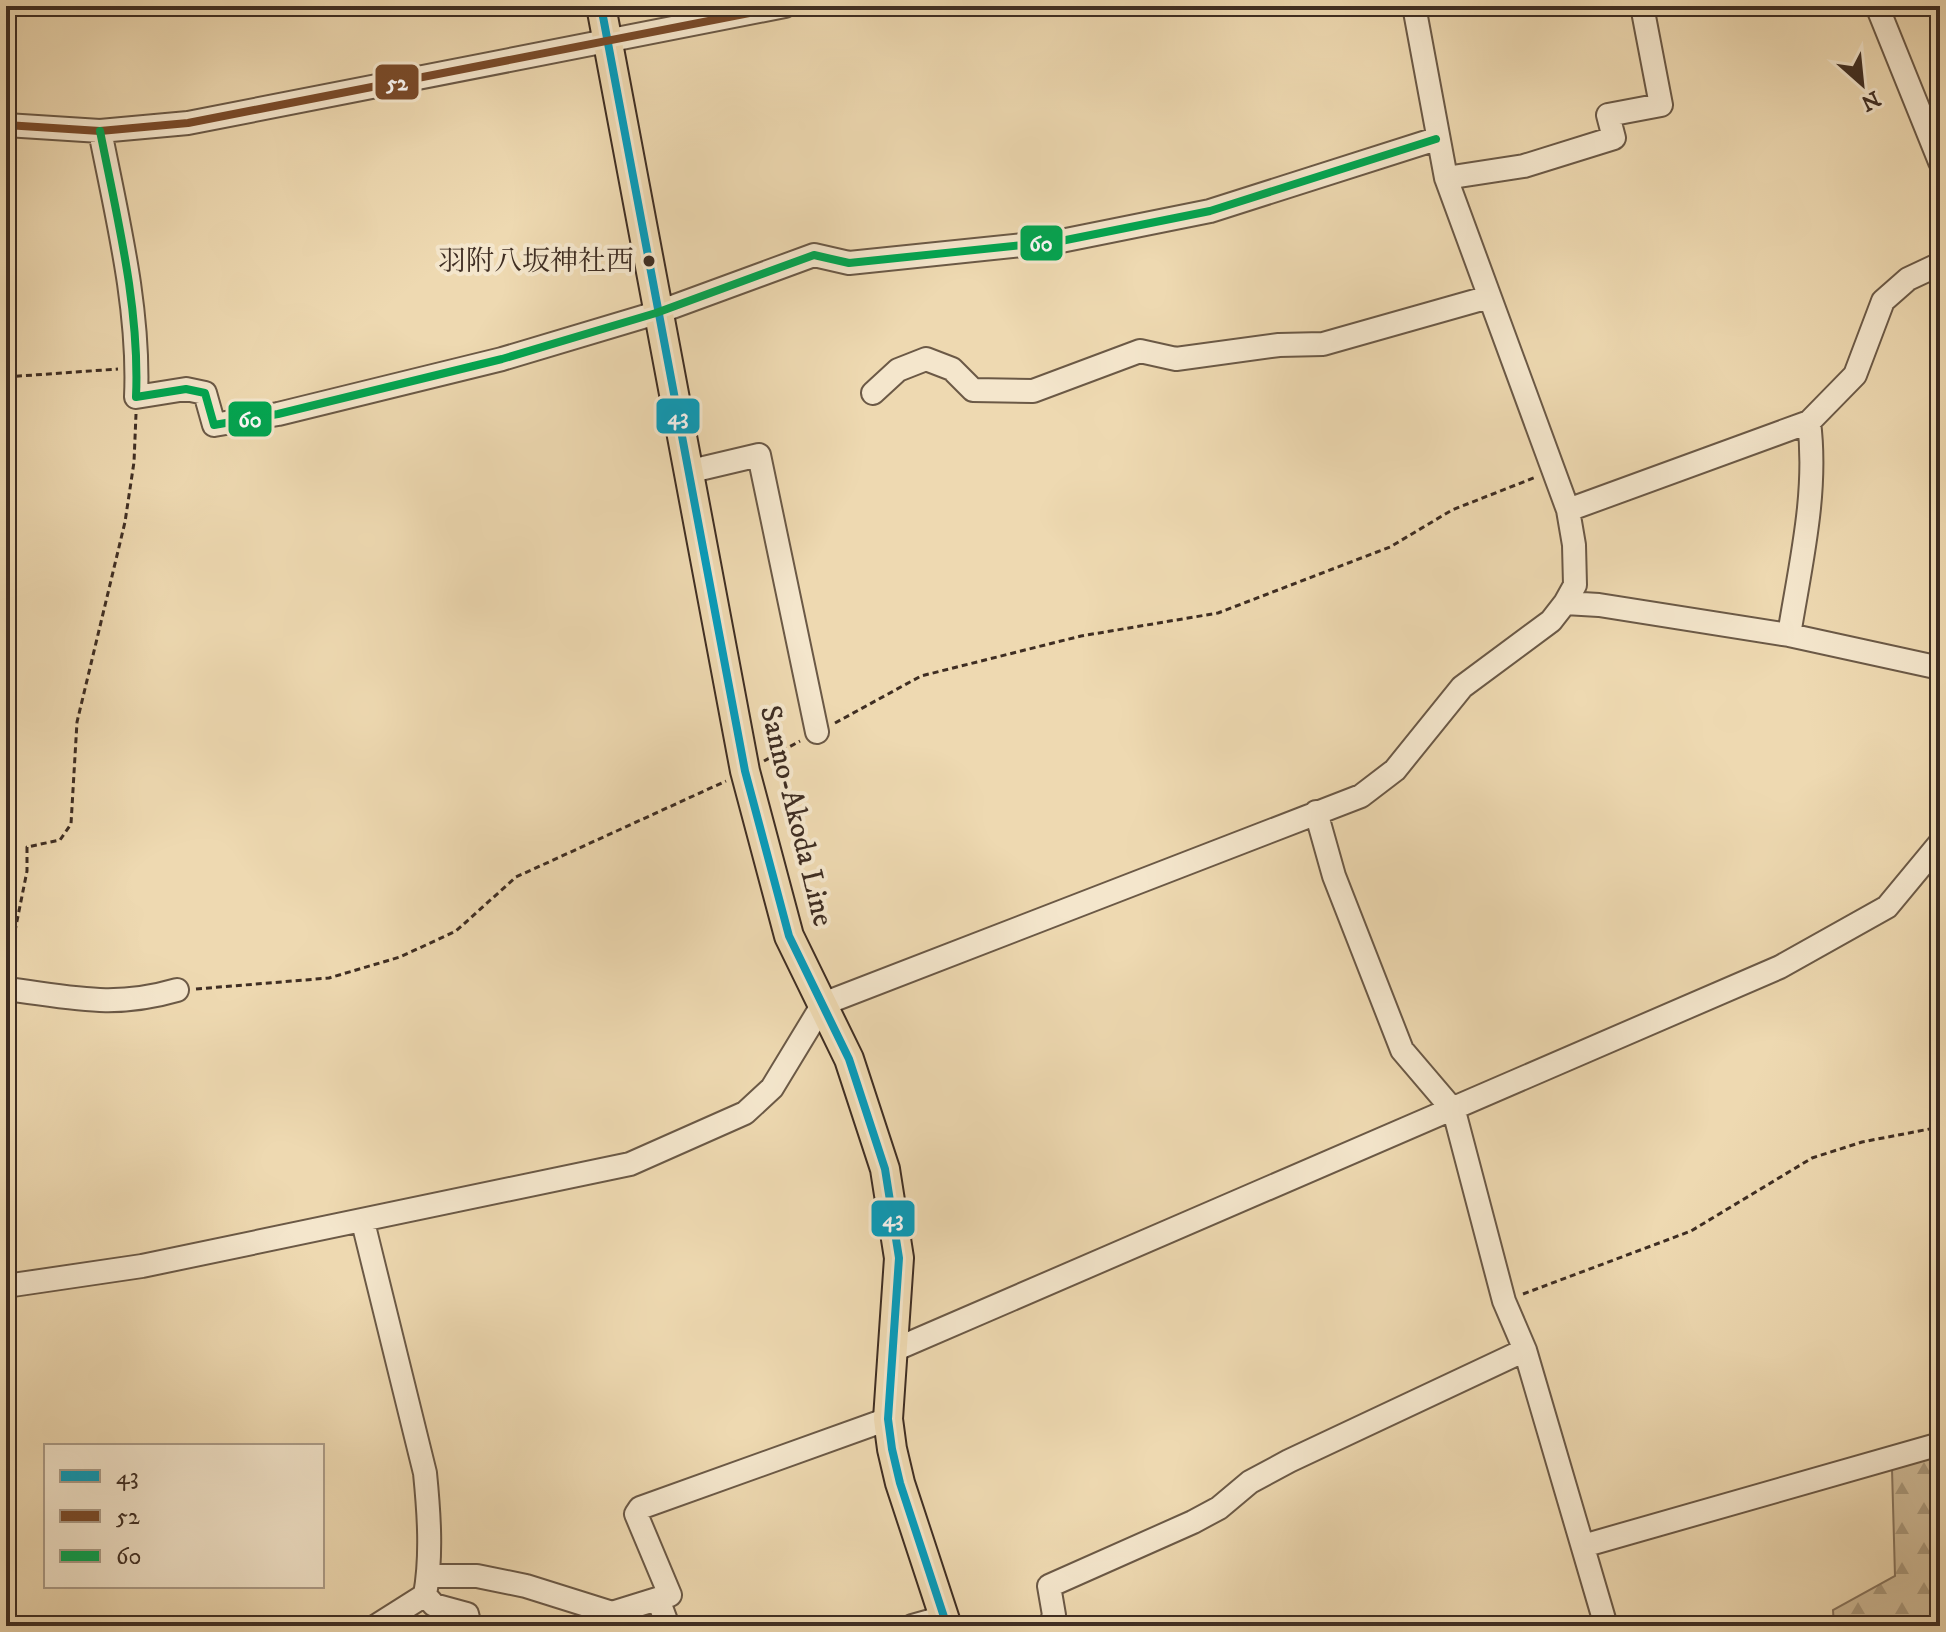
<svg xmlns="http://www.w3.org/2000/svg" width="1946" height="1632" viewBox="0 0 1946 1632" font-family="'IM FELL DW Pica','Noto Serif JP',serif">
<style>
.forest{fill:url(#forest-firs);stroke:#88755e;stroke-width:2}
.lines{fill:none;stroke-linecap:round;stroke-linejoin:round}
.minor-casing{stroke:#6b5946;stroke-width:26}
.major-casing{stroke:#3f2e23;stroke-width:32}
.path{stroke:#3f2e23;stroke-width:3;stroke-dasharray:6 4;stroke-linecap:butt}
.minor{stroke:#f4e6cc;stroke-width:22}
.major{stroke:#eed9b1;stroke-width:28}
.bus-1-casing{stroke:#f4e6cc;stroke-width:14}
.bus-2-casing{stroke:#f4e6cc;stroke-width:14}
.bus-3-casing{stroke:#f4e6cc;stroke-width:14}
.bus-1{stroke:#069dbd;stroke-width:8}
.bus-2{stroke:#7a4b2a;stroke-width:8}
.bus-3{stroke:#00a651;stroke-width:8}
.bus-dot{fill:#3f2e23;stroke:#f4e6cc;stroke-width:3}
.labels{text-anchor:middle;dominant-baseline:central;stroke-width:8;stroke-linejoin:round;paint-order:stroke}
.bus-label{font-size:28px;fill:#3f2e23;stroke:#f4e6cc;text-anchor:end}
.street-label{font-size:30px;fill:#3f2e23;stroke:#f4e6cc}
.line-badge{stroke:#f4e6cc;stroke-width:3}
.badge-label{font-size:22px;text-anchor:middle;font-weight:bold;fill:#fff}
</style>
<defs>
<pattern id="forest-firs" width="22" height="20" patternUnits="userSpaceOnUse" patternTransform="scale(2)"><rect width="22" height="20" fill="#d0bc99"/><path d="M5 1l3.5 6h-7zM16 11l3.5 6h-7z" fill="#aa997c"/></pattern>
</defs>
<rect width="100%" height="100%" fill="#eed9b1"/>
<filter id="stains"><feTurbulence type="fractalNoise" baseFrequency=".0025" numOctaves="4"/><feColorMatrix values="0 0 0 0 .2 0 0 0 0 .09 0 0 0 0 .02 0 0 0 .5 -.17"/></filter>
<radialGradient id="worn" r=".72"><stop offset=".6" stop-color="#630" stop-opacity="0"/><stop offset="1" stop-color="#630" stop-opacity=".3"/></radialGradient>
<path class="forest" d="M 1938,1454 L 1940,1626 L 1834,1626 L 1833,1610 L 1895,1576 L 1892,1469 Z"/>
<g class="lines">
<defs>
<path id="minor" d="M 1877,6 L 1940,162
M 6,125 L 100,131 L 188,123 L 785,6
M 100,131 C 117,217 140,309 136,397 L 186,389 L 205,393 L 214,425 L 278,414 L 502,359 L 656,313 L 814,255 L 849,263 L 1061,241 L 1210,211 L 1436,139
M 1446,178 L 1524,166 L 1614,138 L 1608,115 L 1661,105 L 1642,6
M 873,393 L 898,370 L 926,359 L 952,369 L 973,390 L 1033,391 L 1140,351 L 1176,359 L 1279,345 L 1323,344 L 1489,297
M 687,472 L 759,455 L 817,732
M 1568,510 L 1809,422 L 1855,375 L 1883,301 L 1908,279 L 1940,264
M 1565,603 L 1599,605 L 1789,635 L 1940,668
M 1789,635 C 1800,566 1818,493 1809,422
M 1316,812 L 1334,876 L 1402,1050 L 1454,1111 L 1504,1301 L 1525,1350 L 1606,1626
M 6,989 C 71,997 112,1009 177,990
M 363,1222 L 425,1473 C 429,1513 432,1556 425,1595 L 376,1626
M 6,1286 L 142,1266 L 630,1164 L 745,1113 L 772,1088 L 823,1004 L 1361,796 L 1395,770 L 1462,687 L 1551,621 L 1565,603 L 1575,585 L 1574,545 L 1568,510 L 1446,178 L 1414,6
M 894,1350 L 1780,967 L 1887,907 L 1940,843
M 1583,1546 L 1940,1444
M 428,1576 L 477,1576 L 526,1586 L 612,1613 L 670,1595 L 636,1514 L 640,1508 L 888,1419
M 425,1595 L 434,1605 L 467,1614 L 470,1626
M 658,1599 L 668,1626
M 912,1626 L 944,1617
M 1050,1626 L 1054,1615 L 1049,1586 L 1193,1522 L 1219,1508 L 1250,1482 L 1289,1461 L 1525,1350"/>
<path id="major" d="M 601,6 L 745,771 L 789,936 L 849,1059 L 885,1169 L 899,1258 L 888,1419 L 892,1449 L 900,1483 L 947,1626"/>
</defs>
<use href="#minor" class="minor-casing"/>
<use href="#major" class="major-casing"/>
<path class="path" d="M 6,377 L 118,369
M 835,723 L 921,676 L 1081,636 L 1218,613 L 1390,547 L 1452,510 L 1536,477
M 764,761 L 800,741
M 7,971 L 27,871 L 27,847 L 60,840 L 71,824 L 77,722 L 125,522 L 134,462 L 136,414
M 196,989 L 329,978 L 400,957 L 456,931 L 516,877 L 726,781
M 1523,1294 L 1691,1231 L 1812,1158 L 1862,1142 L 1940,1127"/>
<use href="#minor" class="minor"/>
<use href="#major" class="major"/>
<defs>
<path id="bus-1" d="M 601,6 L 745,771 L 789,936 L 849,1059 L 885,1169 L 899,1258 L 888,1419 L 892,1449 L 900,1483 L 947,1626"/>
<path id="bus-2" d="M 6,125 L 100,131 L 188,123 L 785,6"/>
<path id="bus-3" d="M 100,131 C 117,217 140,309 136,397 L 186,389 L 205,393 L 214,425 L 278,414 L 502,359 L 656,313 L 814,255 L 849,263 L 1061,241 L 1210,211 L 1436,139"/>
</defs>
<use href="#bus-1" class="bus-1-casing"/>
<use href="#bus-2" class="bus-2-casing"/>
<use href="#bus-3" class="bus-3-casing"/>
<use href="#bus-1" class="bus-1"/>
<use href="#bus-2" class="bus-2"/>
<use href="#bus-3" class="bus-3"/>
</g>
<circle class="bus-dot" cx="649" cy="261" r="7"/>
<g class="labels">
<g class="bus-label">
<text x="634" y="261">羽附八坂神社西</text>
</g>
<g class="street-label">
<text transform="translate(796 816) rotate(76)">Sanno-Akoda Line</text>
</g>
</g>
<g class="line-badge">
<rect x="374" y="63" width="46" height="38" rx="8" fill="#7a4b2a"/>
<rect x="1019" y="224" width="45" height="38" rx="8" fill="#00a651"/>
<rect x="655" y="397" width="46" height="38" rx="8" fill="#069dbd"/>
<rect x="227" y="400" width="46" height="38" rx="8" fill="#00a651"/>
<rect x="870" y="1199" width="46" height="39" rx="8" fill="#069dbd"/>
</g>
<g class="badge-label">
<text x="397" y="90">52</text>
<text x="1041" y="251">60</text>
<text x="678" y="424">43</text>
<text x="250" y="427">60</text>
<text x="893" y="1226">43</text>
</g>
<rect width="1946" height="1632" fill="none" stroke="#eed9b1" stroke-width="32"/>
<rect x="8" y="8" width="1930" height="1616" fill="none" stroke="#3f2e23" stroke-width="4"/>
<rect x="16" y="16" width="1914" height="1600" fill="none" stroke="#3f2e23" stroke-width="2"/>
<rect x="44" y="1444" width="280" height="144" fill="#f4e6cc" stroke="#ac9c88" stroke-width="2"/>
<rect x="60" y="1470" width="40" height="12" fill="#069dbd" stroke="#ac9c88" stroke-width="2"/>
<text x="116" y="1484" font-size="24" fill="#3f2e23">43</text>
<rect x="60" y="1510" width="40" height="12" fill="#7a4b2a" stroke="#ac9c88" stroke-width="2"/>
<text x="116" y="1524" font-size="24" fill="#3f2e23">52</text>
<rect x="60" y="1550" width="40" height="12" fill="#00a651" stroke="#ac9c88" stroke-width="2"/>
<text x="116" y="1564" font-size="24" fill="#3f2e23">60</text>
<g transform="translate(1862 84) rotate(153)" stroke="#f4e6cc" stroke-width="6" paint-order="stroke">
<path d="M0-6L14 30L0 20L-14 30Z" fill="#3f2e23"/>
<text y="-12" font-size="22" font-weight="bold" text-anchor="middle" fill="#3f2e23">N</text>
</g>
<rect width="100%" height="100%" filter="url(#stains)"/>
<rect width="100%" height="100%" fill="url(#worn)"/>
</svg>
